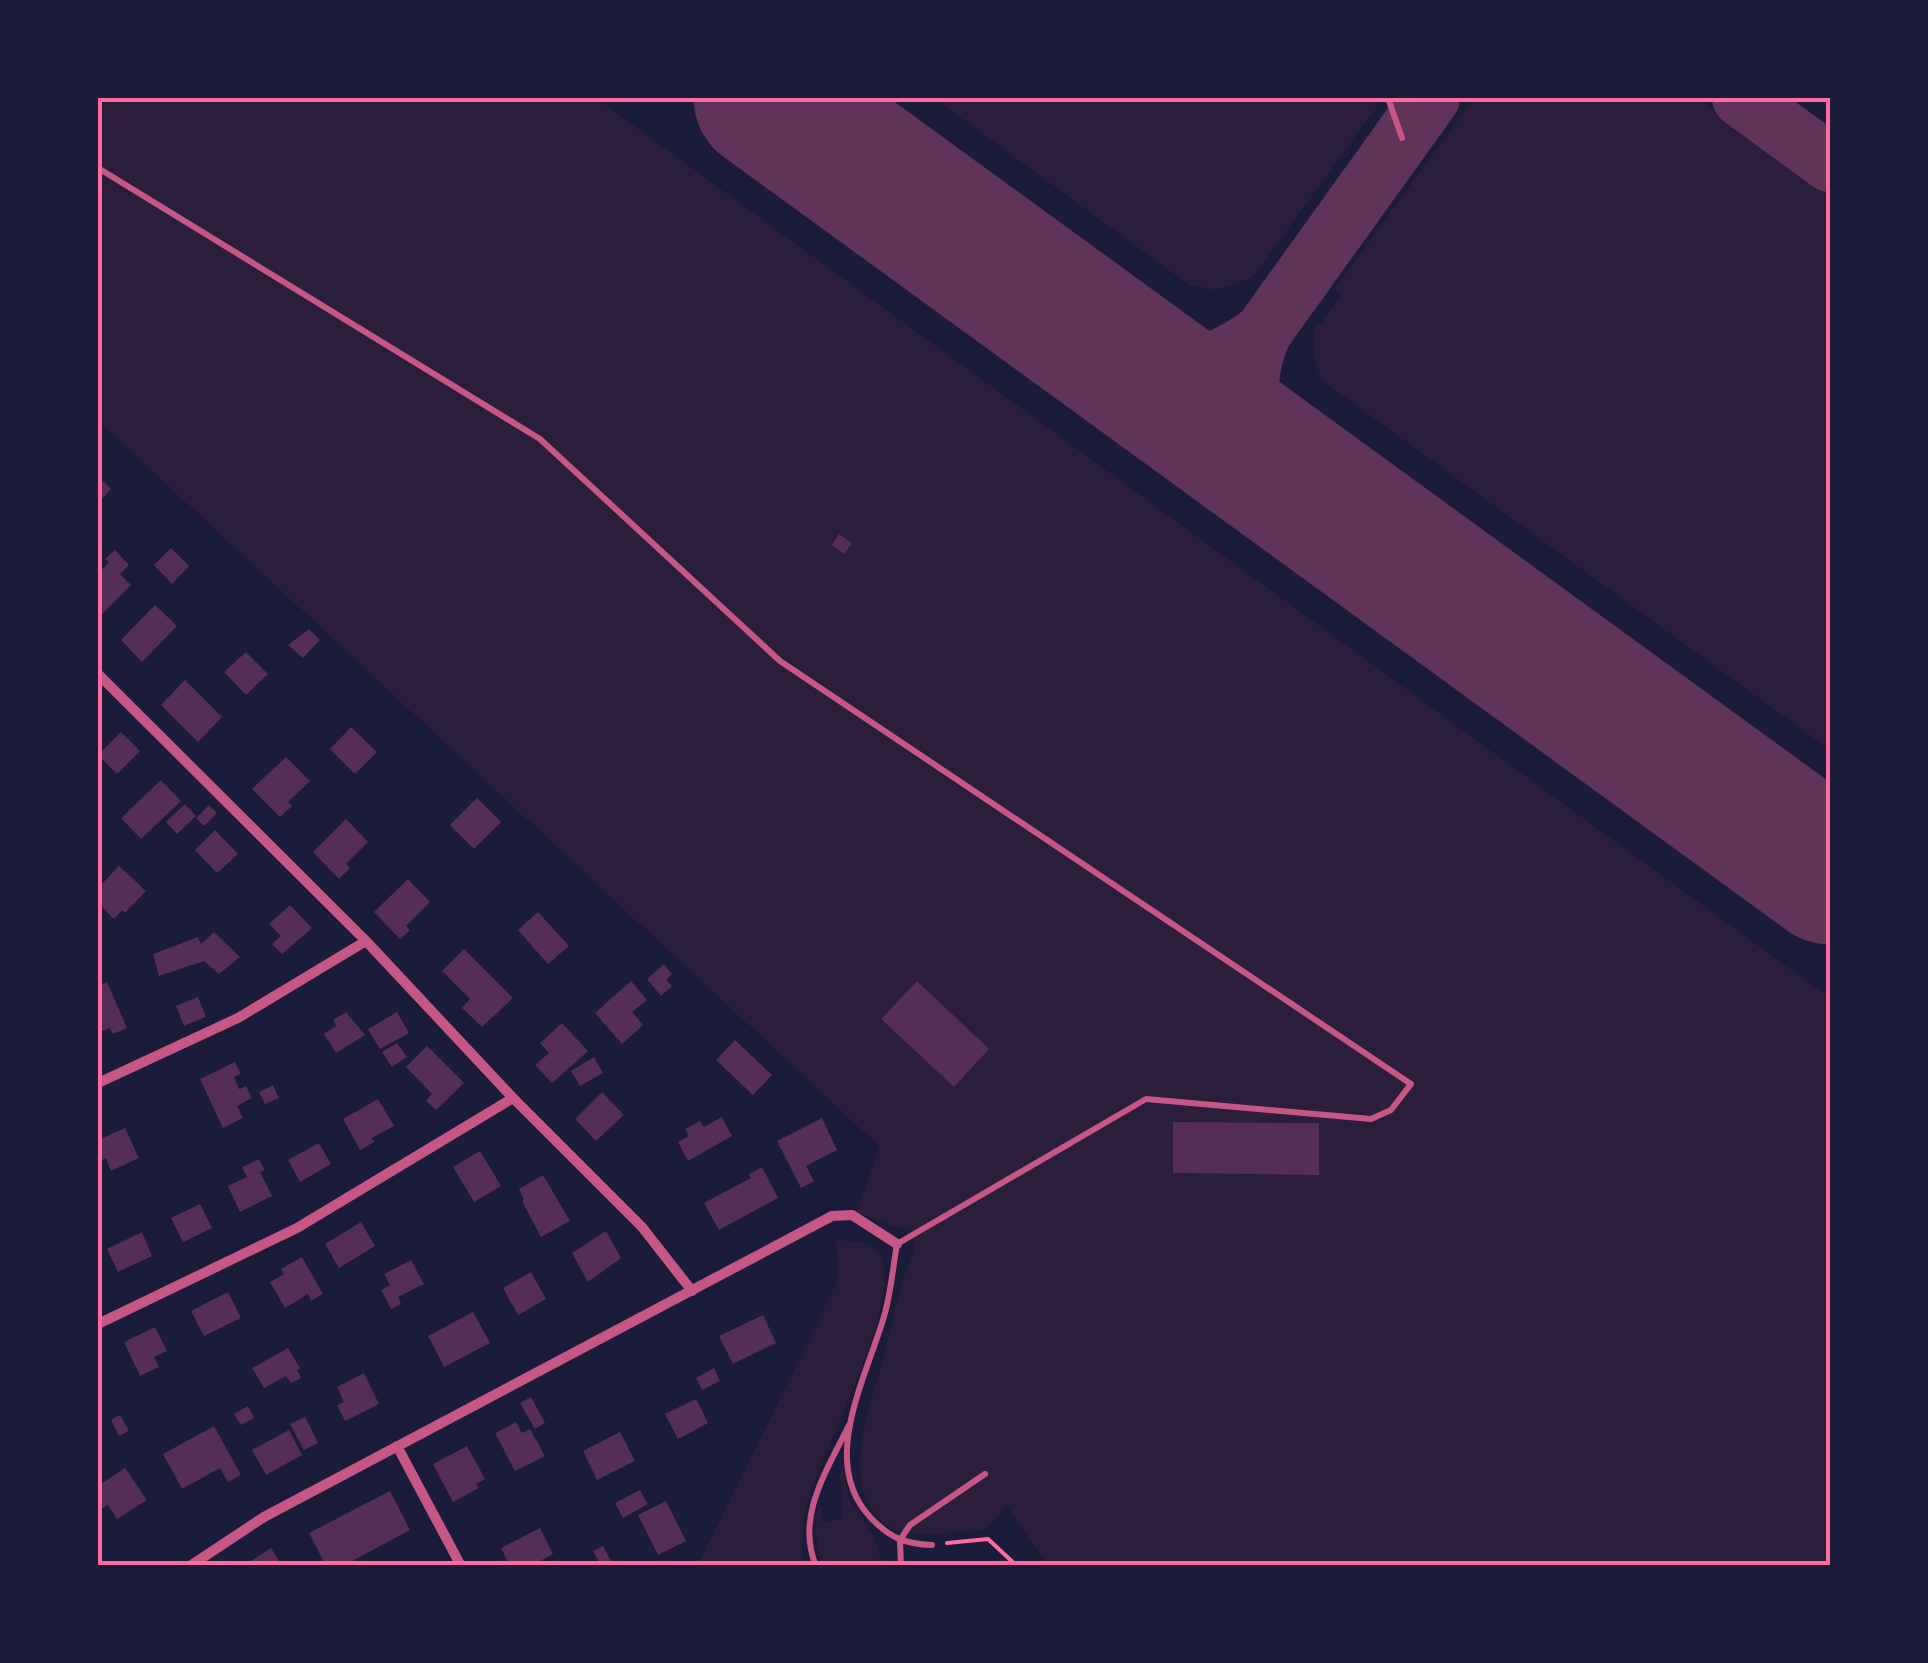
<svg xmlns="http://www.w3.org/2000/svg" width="1928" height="1663" viewBox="0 0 1928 1663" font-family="Raleway,sans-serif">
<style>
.green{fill:#2a1e3b}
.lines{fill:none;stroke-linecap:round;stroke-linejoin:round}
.taxiway{stroke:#603358;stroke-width:58}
.runway{stroke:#603358;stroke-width:145}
.building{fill:#542f53}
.path{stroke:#ff6b9d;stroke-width:4}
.service{stroke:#c65784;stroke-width:6}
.minor{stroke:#c65784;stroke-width:10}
.neatline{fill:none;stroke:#ff6b9d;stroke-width:4}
</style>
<rect width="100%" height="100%" fill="#1b1b3a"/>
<path class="green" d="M 98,98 L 596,98 L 1830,998 L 1830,1565 L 1048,1566 L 1006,1505 C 988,1534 982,1531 950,1533 C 928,1534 901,1538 883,1522 C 839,1481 870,1409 882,1361 C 889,1336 894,1311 901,1286 C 908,1258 919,1259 910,1228 L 897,1228 L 856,1212 L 880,1147 L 98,421 Z
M 934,98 L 1374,98 L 1377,107 L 1253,277 L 1217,290 L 1189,285 Z
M 1474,98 L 1698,98 L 1830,194 L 1830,750 L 1324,382 C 1313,364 1312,345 1315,324 L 1321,324 L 1340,295 L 1335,288 Z
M 836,1240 C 853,1241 875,1240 882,1260 C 900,1311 819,1455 805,1511 C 801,1529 802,1547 802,1565 L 698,1565 L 838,1280 Z
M 843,1463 L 849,1498 L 873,1535 L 883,1565 L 822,1565 C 816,1544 813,1524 820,1503 L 823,1522 L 843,1518 L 840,1477 Z"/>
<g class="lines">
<path class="taxiway" d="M 1741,98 L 1830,163
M 1117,353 C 1178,374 1211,372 1263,332
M 1285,475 C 1253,424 1237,391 1263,332 L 1431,98"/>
<path class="runway" d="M 766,98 L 1830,872"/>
</g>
<path class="building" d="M 98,476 L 111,489 L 98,503 Z
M 839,534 L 852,543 L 844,554 L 832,545 Z
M 171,548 L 189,566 L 172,584 L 154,565 Z
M 115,550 L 129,565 L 120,574 L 131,585 L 98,618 L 98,574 L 109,562 L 105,559 Z
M 155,605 L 177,626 L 142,662 L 121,640 Z
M 309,629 L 320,640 L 303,658 L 288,645 Z
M 246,652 L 268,674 L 246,695 L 224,672 Z
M 185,680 L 222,717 L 198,742 L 161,705 Z
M 351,727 L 377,752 L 355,774 L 330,749 Z
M 121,732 L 140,751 L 117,774 L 98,755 Z
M 286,757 L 310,781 L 288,802 L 292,806 L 280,817 L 252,789 Z
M 161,780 L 181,801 L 141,839 L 121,818 Z
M 477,798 L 501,822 L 474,849 L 450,825 Z
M 185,804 L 196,816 L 177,834 L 166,822 Z
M 209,805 L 217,813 L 204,826 L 196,818 Z
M 346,819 L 368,842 L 346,864 L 350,868 L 339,879 L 313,852 Z
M 215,830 L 238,854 L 217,873 L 195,850 Z
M 119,866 L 146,891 L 125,913 L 122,910 L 114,919 L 98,903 L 98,888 Z
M 408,879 L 430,902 L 406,926 L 410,930 L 400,939 L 374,912 Z
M 290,905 L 312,928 L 282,954 L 272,944 L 281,936 L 269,924 Z
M 538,912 L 569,946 L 548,964 L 518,930 Z
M 214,932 L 240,957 L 219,974 L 204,961 L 159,976 L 153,954 L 198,937 L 201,944 Z
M 464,949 L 513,998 L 482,1027 L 462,1008 L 470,999 L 442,971 Z
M 664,964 L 672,974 L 666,980 L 672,986 L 661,996 L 647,979 Z
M 98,972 L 103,984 L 107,982 L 127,1028 L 113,1034 L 110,1028 L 98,1033 Z
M 631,981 L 647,1000 L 632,1012 L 643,1025 L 622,1044 L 595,1013 Z
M 917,981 L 989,1049 L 954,1087 L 881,1019 Z
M 198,997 L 206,1017 L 184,1026 L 176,1006 Z
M 346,1012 L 365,1035 L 336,1053 L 324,1034 L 336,1026 L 333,1020 Z
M 397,1012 L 409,1033 L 380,1049 L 368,1029 Z
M 562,1023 L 588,1051 L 552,1083 L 535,1065 L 549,1053 L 540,1043 Z
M 735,1040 L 772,1075 L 753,1095 L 716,1060 Z
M 397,1043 L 407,1057 L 392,1067 L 382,1052 Z
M 427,1046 L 464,1083 L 436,1110 L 426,1101 L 432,1094 L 406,1067 Z
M 594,1057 L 603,1073 L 580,1086 L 571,1071 Z
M 235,1062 L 241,1074 L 234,1077 L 239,1089 L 246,1086 L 252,1098 L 237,1106 L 243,1118 L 223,1128 L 200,1079 Z
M 273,1085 L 279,1098 L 265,1104 L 259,1092 Z
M 602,1092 L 624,1115 L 596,1141 L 575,1119 Z
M 378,1099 L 394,1126 L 372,1138 L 374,1142 L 360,1150 L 343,1119 Z
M 722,1117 L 732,1136 L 688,1161 L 678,1142 L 689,1136 L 685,1129 L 700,1121 L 704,1127 Z
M 822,1118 L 837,1150 L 806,1166 L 814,1181 L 801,1188 L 777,1141 Z
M 1173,1122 L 1319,1123 L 1319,1175 L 1173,1173 Z
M 125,1128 L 139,1158 L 111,1171 L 106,1158 L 98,1162 L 98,1140 Z
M 319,1143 L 331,1164 L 300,1182 L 288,1160 Z
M 480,1151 L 501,1186 L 474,1202 L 453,1167 Z
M 259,1159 L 265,1170 L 260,1172 L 272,1196 L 240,1212 L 228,1186 L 247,1177 L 242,1167 Z
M 762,1167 L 778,1198 L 719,1230 L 704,1203 L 751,1178 L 749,1174 Z
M 543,1175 L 570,1221 L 541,1237 L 522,1201 L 524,1200 L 519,1189 Z
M 200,1204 L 212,1228 L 183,1242 L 171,1218 Z
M 361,1222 L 375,1246 L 339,1268 L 325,1244 Z
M 606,1231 L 621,1258 L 588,1282 L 572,1253 Z
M 142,1232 L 152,1256 L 118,1272 L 107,1249 Z
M 302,1257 L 323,1294 L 311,1301 L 308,1294 L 285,1308 L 270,1282 L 284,1274 L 281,1269 Z
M 411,1260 L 424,1284 L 398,1297 L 401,1304 L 391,1309 L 381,1290 L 390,1285 L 384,1274 Z
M 531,1272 L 546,1299 L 518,1315 L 503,1288 Z
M 228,1292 L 241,1318 L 204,1336 L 191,1311 Z
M 473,1312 L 490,1343 L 444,1367 L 428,1336 Z
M 763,1315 L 776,1343 L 733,1364 L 719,1336 Z
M 155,1327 L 167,1351 L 154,1357 L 159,1367 L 140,1376 L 124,1342 Z
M 288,1348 L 300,1368 L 297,1370 L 301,1378 L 291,1383 L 286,1376 L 264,1388 L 252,1368 Z
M 714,1368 L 720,1381 L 702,1390 L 696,1378 Z
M 364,1373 L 379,1404 L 345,1421 L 337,1405 L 344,1402 L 337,1387 Z
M 531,1397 L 545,1423 L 535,1429 L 520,1403 Z
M 696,1399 L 708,1423 L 678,1439 L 665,1414 Z
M 248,1406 L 254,1418 L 241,1425 L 234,1414 Z
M 120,1415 L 129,1431 L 119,1436 L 111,1420 Z
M 305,1417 L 318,1443 L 304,1450 L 290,1424 Z
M 516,1422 L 522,1433 L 530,1429 L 545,1456 L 515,1471 L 495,1433 Z
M 214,1426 L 241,1475 L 228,1482 L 220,1468 L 182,1489 L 163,1454 Z
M 289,1430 L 302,1455 L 266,1475 L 252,1450 Z
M 620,1432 L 635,1461 L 597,1480 L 583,1451 Z
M 467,1446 L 485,1479 L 476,1484 L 479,1488 L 453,1502 L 433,1464 Z
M 125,1468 L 147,1500 L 117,1519 L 108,1505 L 100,1510 L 98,1507 L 98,1486 Z
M 640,1490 L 648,1504 L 623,1518 L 615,1503 Z
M 390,1491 L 410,1530 L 343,1566 L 326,1566 L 309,1533 Z
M 666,1501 L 686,1541 L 658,1555 L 638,1515 Z
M 540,1528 L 553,1554 L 531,1566 L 510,1566 L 501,1548 Z
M 603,1546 L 614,1566 L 601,1566 L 593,1551 Z
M 271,1548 L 282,1566 L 243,1566 Z"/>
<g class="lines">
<path class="path" d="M 947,1543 L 988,1539 L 1017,1566"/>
<path class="service" d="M 1388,98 L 1402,138
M 98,168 L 540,439 L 780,661 L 1411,1084 L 1391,1110 L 1371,1119 L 1146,1099 L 897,1244 C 893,1267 891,1291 885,1313 C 868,1375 817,1462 871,1518 C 890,1538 905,1544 932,1545
M 816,1566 C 795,1516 828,1469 849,1425
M 901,1566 L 900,1540 L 910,1525 L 985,1474"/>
<path class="minor" d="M 98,674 L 366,941 L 513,1098 L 642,1227 L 692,1291
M 98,1083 L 238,1018 L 366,941
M 98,1324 L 297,1228 L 513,1098
M 397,1446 L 461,1566
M 190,1566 L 264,1517 L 832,1216 L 852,1215 L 897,1244"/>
</g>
<rect width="1928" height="1663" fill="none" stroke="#1b1b3a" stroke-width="200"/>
<rect x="100" y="100" width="1728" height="1463" class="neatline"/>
</svg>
